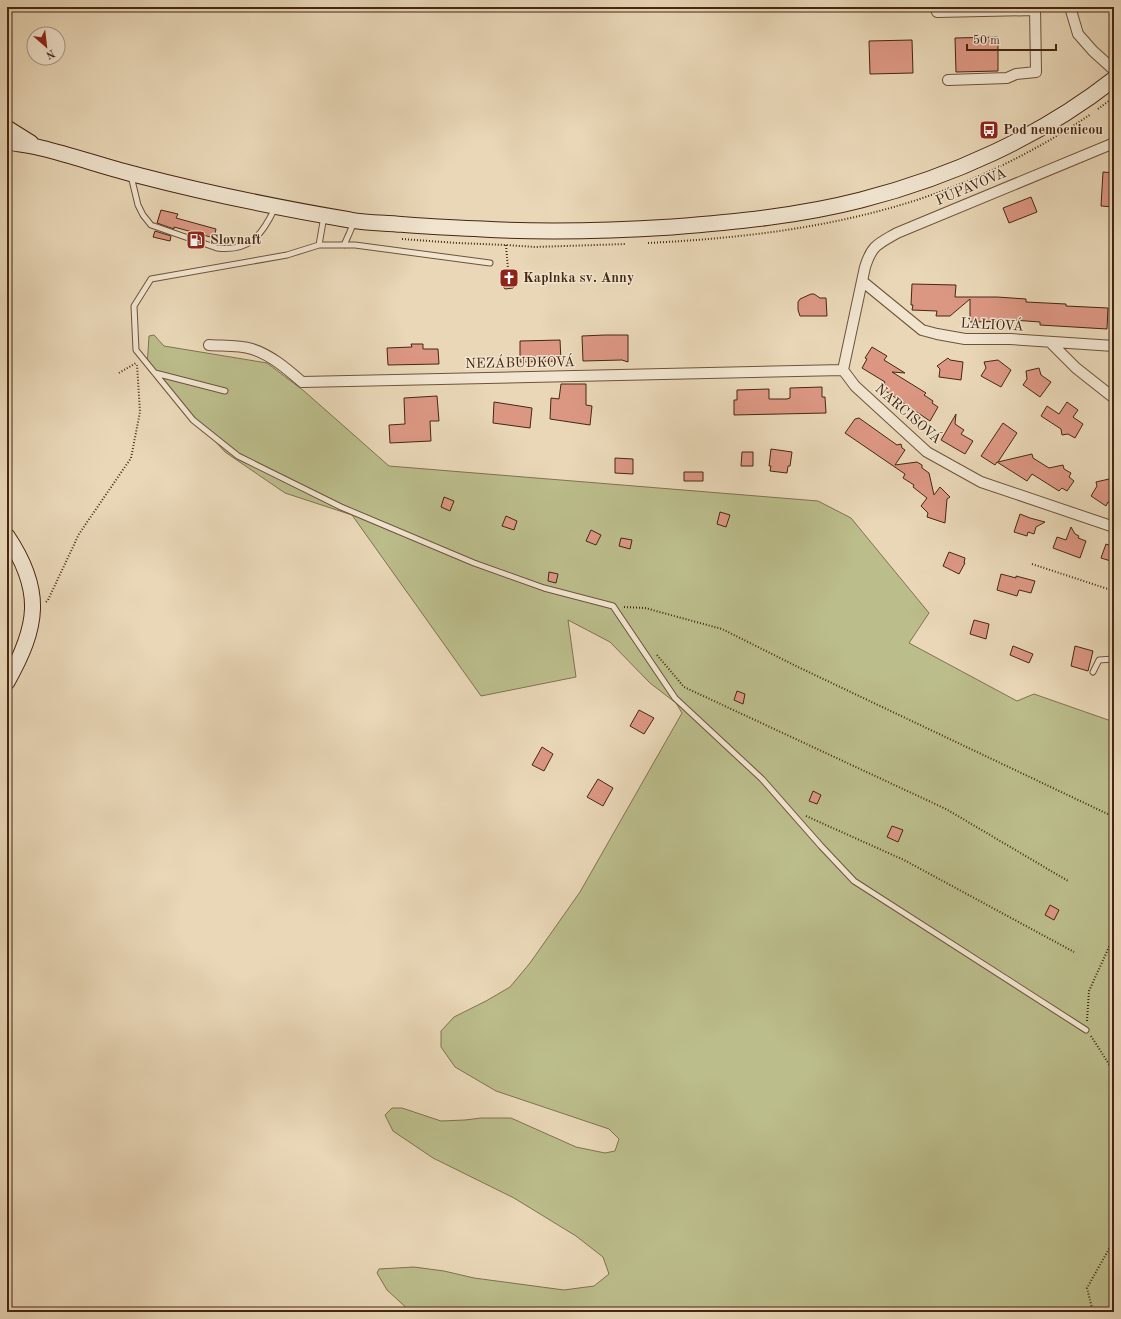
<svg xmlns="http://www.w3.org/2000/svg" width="1121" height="1319" viewBox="0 0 1121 1319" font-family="'Old Standard TT',serif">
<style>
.green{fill:#bbbd8b;stroke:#80724e}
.building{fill:#dc9783;stroke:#462712}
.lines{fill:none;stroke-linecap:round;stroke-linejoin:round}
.lane-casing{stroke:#6f533b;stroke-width:7}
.street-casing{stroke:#6f533b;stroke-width:12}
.secondary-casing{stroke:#462712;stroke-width:17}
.path{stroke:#462712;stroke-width:2;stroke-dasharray:1 2;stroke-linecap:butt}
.lane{stroke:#f1e5d0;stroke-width:5}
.street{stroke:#f1e5d0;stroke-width:10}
.secondary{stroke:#f1e5d0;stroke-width:15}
.labels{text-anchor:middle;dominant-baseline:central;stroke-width:3;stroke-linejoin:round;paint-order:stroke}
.poi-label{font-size:14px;font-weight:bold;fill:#462712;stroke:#f1e5d0;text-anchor:start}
.street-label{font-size:14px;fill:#462712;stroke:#f1e5d0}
</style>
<rect width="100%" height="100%" fill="#e9d7b7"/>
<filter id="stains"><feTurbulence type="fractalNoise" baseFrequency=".005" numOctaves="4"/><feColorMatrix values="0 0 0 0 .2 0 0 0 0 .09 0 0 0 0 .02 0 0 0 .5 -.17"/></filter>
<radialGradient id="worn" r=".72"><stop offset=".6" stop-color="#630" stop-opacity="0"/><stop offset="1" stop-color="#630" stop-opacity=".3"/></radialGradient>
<path class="green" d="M 154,335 L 164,346 L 267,363 L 304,391 L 389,466 L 818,501 L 851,518 L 929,613 L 909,643 L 1017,701 L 1034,694 L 1114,722 L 1114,1312 L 411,1312 L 387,1290 L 377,1273 L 379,1269 L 414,1267 L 444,1271 L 474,1278 L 564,1290 L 594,1286 L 609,1274 L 603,1257 L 576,1236 L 514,1198 L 433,1158 L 393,1131 L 385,1115 L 392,1108 L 402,1108 L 441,1121 L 465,1120 L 481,1118 L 511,1118 L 576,1147 L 605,1153 L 615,1151 L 619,1139 L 609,1129 L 496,1091 L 455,1067 L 441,1047 L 441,1031 L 454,1017 L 486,1001 L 510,987 L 530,963 L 580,892 L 682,713 L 676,703 L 650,683 L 610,642 L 568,620 L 576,677 L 481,696 L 352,515 L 285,493 L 225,452 L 147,367 L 149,336 Z"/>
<path class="building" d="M 998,37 L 998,71 L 956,72 L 955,38 Z
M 912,40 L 913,73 L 870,74 L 869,41 Z
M 1103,172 L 1114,173 L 1114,207 L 1101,206 Z
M 1031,197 L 1037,212 L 1009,223 L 1003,208 Z
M 161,210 L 178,214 L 176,218 L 216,229 L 214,238 L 174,227 L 174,229 L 157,223 Z
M 155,231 L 171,236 L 170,241 L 153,237 Z
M 514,270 L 517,284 L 513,288 L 505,289 L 503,286 L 501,272 Z
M 912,284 L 956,285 L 955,297 L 997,297 L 1026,299 L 1026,302 L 1066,304 L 1066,306 L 1108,308 L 1107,329 L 1040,325 L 1040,322 L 1013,320 L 1013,321 L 970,322 L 970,299 L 950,316 L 936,316 L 937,311 L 912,310 L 913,305 L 911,305 Z
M 811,294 L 814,294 L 820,298 L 826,298 L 827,316 L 800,316 L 798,310 L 798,302 L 800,299 Z
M 605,335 L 628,335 L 628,362 L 622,360 L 583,361 L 582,336 Z
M 560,340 L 561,361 L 520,362 L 520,341 Z
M 411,344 L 423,344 L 423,349 L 438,349 L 439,364 L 388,365 L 387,348 L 412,347 Z
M 872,347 L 887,356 L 884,360 L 905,373 L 892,372 L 926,393 L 924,395 L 933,401 L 932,403 L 938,407 L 930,421 L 881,388 L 885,382 L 862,368 L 867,359 L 865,358 Z
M 948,358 L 950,360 L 963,362 L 961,380 L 939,377 L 940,369 L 937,366 Z
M 998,360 L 1011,370 L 1001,387 L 981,376 L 986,368 L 984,362 Z
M 1039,368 L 1041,375 L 1051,382 L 1040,397 L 1023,385 L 1027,379 L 1026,371 Z
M 561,384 L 586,384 L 586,405 L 592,406 L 590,425 L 550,419 L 551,398 L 559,399 Z
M 822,387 L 822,397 L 825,397 L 826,413 L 734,415 L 734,400 L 737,400 L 737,390 L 769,389 L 769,399 L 787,399 L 790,398 L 790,388 Z
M 437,396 L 439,421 L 430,421 L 431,441 L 390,443 L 389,425 L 405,424 L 404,398 Z
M 494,402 L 532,408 L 530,428 L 493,423 Z
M 1067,402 L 1078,410 L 1073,417 L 1083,424 L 1075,438 L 1068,434 L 1062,435 L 1061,429 L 1041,416 L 1047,406 L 1059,414 Z
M 956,414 L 955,424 L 964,430 L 961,434 L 973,441 L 965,454 L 941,440 Z
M 859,418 L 897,445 L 901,444 L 902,448 L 905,450 L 895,465 L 917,462 L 922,465 L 922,468 L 929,473 L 934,495 L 940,487 L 950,497 L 947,499 L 945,523 L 927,517 L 928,513 L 921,506 L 927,498 L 913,487 L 914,485 L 903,478 L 905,474 L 845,433 L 855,419 Z
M 1003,423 L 1017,433 L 998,462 L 1032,454 L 1033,458 L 1049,468 L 1063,465 L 1064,469 L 1071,473 L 1069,477 L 1074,481 L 1067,491 L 1062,488 L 1059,491 L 1032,474 L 1027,481 L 997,462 L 995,465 L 981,456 Z
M 771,449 L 792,452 L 790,466 L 788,466 L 787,473 L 770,471 L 771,466 L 769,466 Z
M 742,452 L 753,452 L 753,466 L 741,466 Z
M 615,458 L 633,459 L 633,474 L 615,473 Z
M 684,472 L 703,472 L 703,481 L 684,481 Z
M 1109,479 L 1114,498 L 1114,505 L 1108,502 L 1106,506 L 1091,496 L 1097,486 L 1096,482 Z
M 444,497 L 454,501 L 450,511 L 441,507 Z
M 720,512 L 730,515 L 726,527 L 717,524 Z
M 1020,514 L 1030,518 L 1045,522 L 1036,527 L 1034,534 L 1028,532 L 1027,536 L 1014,532 Z
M 506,516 L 517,521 L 514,530 L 502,526 Z
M 1071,527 L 1075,534 L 1079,536 L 1078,538 L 1086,541 L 1080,558 L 1053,548 L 1057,537 L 1066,540 Z
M 591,530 L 601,535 L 596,545 L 586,541 Z
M 621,538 L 632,540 L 630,549 L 619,546 Z
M 1106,544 L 1114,547 L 1114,562 L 1101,558 Z
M 949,552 L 965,558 L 964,563 L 965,563 L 959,574 L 943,566 Z
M 549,572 L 558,574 L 556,583 L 548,581 Z
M 1001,574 L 1016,578 L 1016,576 L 1035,581 L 1031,593 L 1019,590 L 1017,596 L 997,590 Z
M 974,620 L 989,624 L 986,639 L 970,634 Z
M 1013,646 L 1033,654 L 1029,663 L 1010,655 Z
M 1075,646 L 1093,651 L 1088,671 L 1071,666 Z
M 737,691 L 745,694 L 743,704 L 734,700 Z
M 639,710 L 654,718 L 644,734 L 630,726 Z
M 542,747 L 553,754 L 544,771 L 532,765 Z
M 598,779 L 613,788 L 603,806 L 587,797 Z
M 813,791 L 821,795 L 817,804 L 809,801 Z
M 892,826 L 903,830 L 898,842 L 887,837 Z
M 1050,905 L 1059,910 L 1054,920 L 1045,915 Z"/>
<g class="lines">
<defs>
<path id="lane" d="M 131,176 L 138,205 L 143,215 L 151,225 L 217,248 C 250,252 262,235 275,208
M 324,216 L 319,245 L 287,255 L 151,279 L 134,306 L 136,350 L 193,420 L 238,456 L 341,507 L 474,563 L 544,588 L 613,606 L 675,698 L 762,779 L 821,846 L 854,881 L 1086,1030
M 319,245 L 355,245 L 490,263
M 344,245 L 349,234 L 354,222
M 155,373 L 225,391
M 1093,672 L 1099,660 L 1114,659"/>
<path id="street" d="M 1070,7 L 1078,34 L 1093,51 L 1114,70
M 937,12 L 1035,10
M 948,80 L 1007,78 L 1016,74 L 1036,72 L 1035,7
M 1114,143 L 897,233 C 878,244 872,245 865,267 L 843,370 L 855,386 L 927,452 L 981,482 L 1114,527
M 862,281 L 922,330 L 937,334 L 965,339 L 1010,339 L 1114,346
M 1050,342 L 1076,368 L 1114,398
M 209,345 C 223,346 239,345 252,349 C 271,355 287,369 302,382 L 843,370"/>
<path id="secondary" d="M 7,128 L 31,143
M 7,142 C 18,144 30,145 41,148 C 75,156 107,168 141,176 C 210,194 280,208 350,220 C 365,223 381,223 396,224 C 425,226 453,228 482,229 C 546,233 609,231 672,227 C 735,222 799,216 861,200 C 951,177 1040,137 1114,79
M 7,536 C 44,591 38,627 7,682"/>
</defs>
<use href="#lane" class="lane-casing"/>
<use href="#street" class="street-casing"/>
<use href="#secondary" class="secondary-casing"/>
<path class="path" d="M 1098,109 L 1114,97
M 402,239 L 457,243 L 506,245 L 535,247 L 626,244
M 648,243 C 726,239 804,231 879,211 C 953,192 1028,157 1091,114
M 506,245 L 508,269
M 119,373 L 136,363
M 1032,564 L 1114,591
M 46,602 L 48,600 L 79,534 L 131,458 L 140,412 L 137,365
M 624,607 L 645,608 L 722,629 L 798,667 L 1114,817
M 657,655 L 684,687 L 946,809 L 1068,881
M 806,816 L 904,860 L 1074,952
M 1087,1021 L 1089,991 L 1114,936
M 1091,1036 L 1114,1072
M 1093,1312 L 1087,1288 L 1114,1240"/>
<use href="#lane" class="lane"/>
<use href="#street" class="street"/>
<use href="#secondary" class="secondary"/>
</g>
<defs>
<symbol id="bus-square" viewBox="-11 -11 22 22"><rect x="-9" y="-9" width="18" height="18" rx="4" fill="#8f2418" stroke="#f1e5d0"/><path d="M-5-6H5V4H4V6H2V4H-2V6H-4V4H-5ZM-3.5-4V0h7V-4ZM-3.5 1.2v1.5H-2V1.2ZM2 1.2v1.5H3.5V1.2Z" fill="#fff"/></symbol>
<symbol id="fuel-square" viewBox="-11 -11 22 22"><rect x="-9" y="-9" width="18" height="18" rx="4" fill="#8f2418" stroke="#f1e5d0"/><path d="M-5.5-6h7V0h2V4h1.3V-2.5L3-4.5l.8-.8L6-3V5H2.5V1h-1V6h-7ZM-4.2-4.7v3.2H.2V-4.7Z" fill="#fff"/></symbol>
<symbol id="church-square" viewBox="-11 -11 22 22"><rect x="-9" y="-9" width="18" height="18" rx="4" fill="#8f2418" stroke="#f1e5d0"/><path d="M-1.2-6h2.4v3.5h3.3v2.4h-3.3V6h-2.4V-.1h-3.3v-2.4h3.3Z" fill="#fff"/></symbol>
</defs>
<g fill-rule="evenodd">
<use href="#bus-square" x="978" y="119" width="22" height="22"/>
<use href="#fuel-square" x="185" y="229" width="22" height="22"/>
<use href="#church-square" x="498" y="267" width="22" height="22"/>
</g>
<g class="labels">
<g class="poi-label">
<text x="1003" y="130">Pod nemocnicou</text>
<text x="210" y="240">Slovnaft</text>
<text x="523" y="278">Kaplnka sv. Anny</text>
</g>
<g class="street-label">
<text transform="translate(971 187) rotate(-23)">PÚPAVOVÁ</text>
<text transform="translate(992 325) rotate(3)">ĽALIOVÁ</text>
<text transform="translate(520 363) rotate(-1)">NEZÁBUDKOVÁ</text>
<text transform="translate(908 414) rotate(41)">NARCISOVÁ</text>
</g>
</g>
<rect width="1121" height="1319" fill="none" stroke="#e9d7b7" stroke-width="24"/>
<rect x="8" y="8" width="1105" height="1303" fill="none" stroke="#462712" stroke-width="2"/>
<rect x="12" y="12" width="1097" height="1295" fill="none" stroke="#462712"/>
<g transform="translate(46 46) rotate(152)"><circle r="19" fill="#f1e5d0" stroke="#ad9984"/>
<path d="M0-3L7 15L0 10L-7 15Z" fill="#8f2418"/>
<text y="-6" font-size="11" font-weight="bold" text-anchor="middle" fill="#462712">N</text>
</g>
<path d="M967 44v6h89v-6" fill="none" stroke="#462712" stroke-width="2"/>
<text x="973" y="44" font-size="12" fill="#462712" stroke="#f1e5d0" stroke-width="3" paint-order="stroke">50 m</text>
<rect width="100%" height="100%" filter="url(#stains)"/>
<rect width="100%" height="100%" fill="url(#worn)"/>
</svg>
